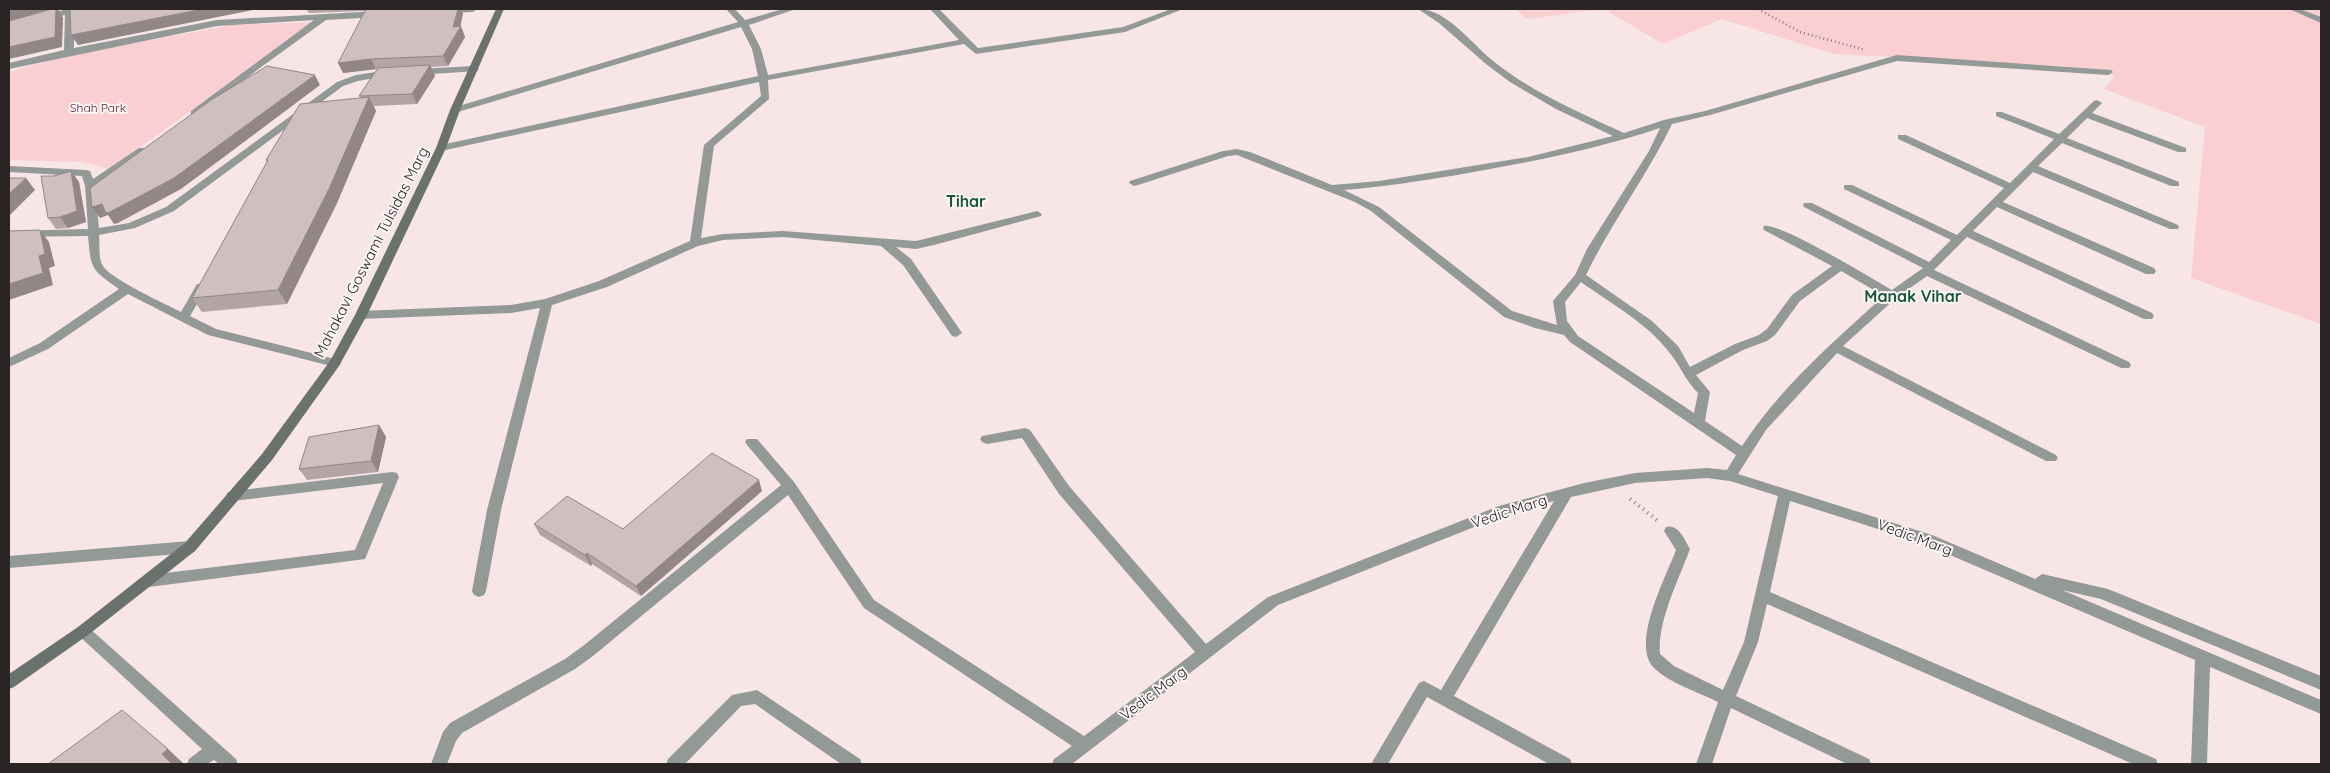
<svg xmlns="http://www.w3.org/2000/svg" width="2330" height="773" viewBox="0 0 2330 773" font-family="Quicksand,sans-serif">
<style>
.green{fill:#f9cfd1}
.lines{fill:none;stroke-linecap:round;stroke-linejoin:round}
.path-far1{stroke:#897d7e;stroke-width:2.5;stroke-dasharray:1 3;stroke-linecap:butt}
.path{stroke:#897d7e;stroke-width:4;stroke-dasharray:1 4.5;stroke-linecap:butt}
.lane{fill:#939996;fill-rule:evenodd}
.street{fill:#939996;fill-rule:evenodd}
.secondary{fill:#69726d;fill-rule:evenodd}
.wall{fill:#b3a4a5}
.shaded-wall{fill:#928686}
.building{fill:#d0bfc0;stroke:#928686}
.labels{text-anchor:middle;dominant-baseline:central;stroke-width:4;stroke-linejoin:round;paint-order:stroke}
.far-park-label{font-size:12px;fill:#601624;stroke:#fdf6f6}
.street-label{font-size:15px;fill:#2b2425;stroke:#fdf6f6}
.neighbourhood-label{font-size:16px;font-weight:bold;fill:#14563a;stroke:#fdf6f6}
</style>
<rect width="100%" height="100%" fill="#f8e6e7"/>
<path class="green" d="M 1515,9 L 2321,9 L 2321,324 L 2191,278 L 2205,127 L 2104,89 L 2115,76 L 2062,66 L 1834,54 L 1722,19 L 1663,44 L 1604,9 L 1527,19 Z
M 316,22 L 109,169 L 83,162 L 9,160 L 9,72 L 57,58 L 231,25 Z"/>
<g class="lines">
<path class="path-far1" d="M 1758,9 L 1800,32 L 1865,50"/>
<path class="path" d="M 1630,499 L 1657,520"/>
<path class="lane" d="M 2289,9 L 2300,9 L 2321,17 L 2321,23 Z"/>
<path class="street" d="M 66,9 L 80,9 L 74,12 L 74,48 L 217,20 L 379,11 L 383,14 L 379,17 L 326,20 L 194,116 L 191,115 L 191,111 L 314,20 L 217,26 L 9,69 L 9,63 L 64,50 L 65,15 L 45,21 L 41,18 Z
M 440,9 L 477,9 L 473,12 L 444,13 L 441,12 Z
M 726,9 L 735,9 L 745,20 L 783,9 L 796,9 L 749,25 L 761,49 L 768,75 L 959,40 L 930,9 L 939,9 L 978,48 L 1123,27 L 1171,9 L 1183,9 L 1125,32 L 976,54 L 964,44 L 768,80 L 769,99 L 714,146 L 701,238 L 723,234 L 783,231 L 916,241 L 1037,211 L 1042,214 L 1041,216 L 934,245 L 916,249 L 896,247 L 911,259 L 960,330 L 962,333 L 956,337 L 952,336 L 903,265 L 881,246 L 783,237 L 723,240 L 698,246 L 607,287 L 552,305 L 501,510 L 486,591 L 484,595 L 479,597 L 474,595 L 472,591 L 487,510 L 540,308 L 511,313 L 361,319 L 355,315 L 361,311 L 511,305 L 545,299 L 599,281 L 690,241 L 704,145 L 761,96 L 759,82 L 441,151 L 436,148 L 441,145 L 758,76 L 752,49 L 741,27 L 458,112 L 455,113 L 450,110 L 452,108 L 738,22 Z
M 1418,9 C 1447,9 1471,43 1492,60 C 1531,92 1579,112 1624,133 L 1664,120 L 1705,111 L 1897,55 L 2111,70 L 2113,72 L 2108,75 L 1897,61 L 1710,115 L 1672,124 C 1647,176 1611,223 1586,275 L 1652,321 L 1678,346 L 1690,367 L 1735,344 L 1759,335 L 1767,329 L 1792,295 L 1832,266 L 1764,230 L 1763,228 L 1764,226 C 1779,222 1873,279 1892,290 L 1923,268 L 1804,207 L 1803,205 L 1804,203 L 1812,203 L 1929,262 L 1951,240 L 1844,189 L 1844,185 L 1852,185 L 1957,235 L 2004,188 L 1898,139 L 1898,135 L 1906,135 L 2010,183 L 2054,139 L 1996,116 L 1996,112 L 2002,112 L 2059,134 L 2094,101 L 2097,100 L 2102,103 L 2092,113 L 2186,148 L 2186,152 L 2178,152 L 2087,118 L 2067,138 L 2179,182 L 2179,186 L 2171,186 L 2062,143 L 2038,166 L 2178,225 L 2179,227 L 2178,229 L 2170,229 L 2033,172 L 2003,202 L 2154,268 L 2156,271 L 2154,274 L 2146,274 L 1997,207 L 1973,231 L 2152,313 L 2154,316 L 2152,319 L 2144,319 L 1967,237 L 1934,270 L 2129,362 L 2131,365 L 2129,368 L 2121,368 L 1927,276 L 1896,298 L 1843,346 L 2056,455 L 2058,458 L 2056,461 L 2046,461 L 1837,353 L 1766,430 L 1738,474 L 1932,535 L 2035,579 L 2042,574 L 2108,589 L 2321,676 L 2321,690 L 2101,599 L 2062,590 L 2321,700 L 2321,714 L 2210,667 L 2207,764 L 2191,764 L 2195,660 L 1922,543 L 1790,501 L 1770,592 L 2156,759 L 2158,764 L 2133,764 L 1767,604 L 1758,642 L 1736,696 L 1869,759 L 1871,764 L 1847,764 L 1731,708 L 1712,764 L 1696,764 L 1718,702 C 1698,692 1671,684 1654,668 C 1630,644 1666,577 1676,550 L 1664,531 L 1666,527 C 1678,523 1685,540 1690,549 C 1679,579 1657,622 1660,654 L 1674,666 L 1723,690 L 1744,642 L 1778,496 L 1730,481 L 1707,478 L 1635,483 L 1571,497 L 1454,696 L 1570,759 L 1572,764 L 1549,764 L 1427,697 L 1388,764 L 1371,764 L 1419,683 L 1424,681 L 1441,690 L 1554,501 L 1507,514 L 1278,605 L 1072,764 L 1052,764 L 1054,759 L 1072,746 L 864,608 L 788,495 L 593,656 L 575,669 L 462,733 L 456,741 L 447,764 L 431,764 L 443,732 L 450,723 L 565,659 L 583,646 L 781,485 L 747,445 L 745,442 L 747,439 L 757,439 L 794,482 L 874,600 L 1084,736 L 1195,652 L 1059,494 L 1022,438 L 987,444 L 982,442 L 980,439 L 982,436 L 1025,428 L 1030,430 L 1069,486 L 1206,644 L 1268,597 L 1499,506 L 1584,483 L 1635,473 L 1707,468 L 1727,470 L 1736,455 L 1570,342 L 1564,335 L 1535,328 L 1504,317 L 1371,211 L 1355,202 L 1237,155 L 1228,156 L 1138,185 L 1134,186 L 1129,183 L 1130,181 L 1223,151 L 1237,149 L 1250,152 L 1332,185 L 1379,181 L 1528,157 L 1613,136 L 1556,109 L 1510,82 L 1486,64 L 1439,23 ZM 1660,128 L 1649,151 L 1587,249 L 1575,275 L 1553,301 L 1557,325 L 1512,311 L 1379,207 L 1344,190 C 1382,187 1420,181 1457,175 C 1526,163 1594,150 1660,128 ZM 1841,271 L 1884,296 C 1835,340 1778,390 1742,446 L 1705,421 L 1710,392 L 1696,375 L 1743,350 L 1767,341 L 1775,335 L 1800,301 ZM 1581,282 C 1610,303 1647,323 1669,352 C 1680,365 1685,380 1698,393 L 1694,413 L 1578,336 L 1567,321 L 1565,302 Z
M 474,66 L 479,69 L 477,71 L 417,75 L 412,72 L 417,69 Z
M 389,70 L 394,73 L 392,75 L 358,81 L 343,86 L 174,211 L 135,228 L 99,235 C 100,244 98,259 103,266 C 112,280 164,303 181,312 L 197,284 L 205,284 L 207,287 L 190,316 L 216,329 L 339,360 L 341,363 L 339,366 L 335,367 L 208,335 L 128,294 L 48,349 L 9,367 L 9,358 L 40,343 L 119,289 C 91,269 91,270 88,236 L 9,237 L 9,231 L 88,229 L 85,186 L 82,176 L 9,172 L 9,166 L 86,170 L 90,171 L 93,179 L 139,148 L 147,148 L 147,152 L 95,187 L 99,228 L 129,223 L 166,207 L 337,82 L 356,75 Z
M 392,472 L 397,473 L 399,477 L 365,559 L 149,587 L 144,585 L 142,581 L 144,577 L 149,575 L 355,550 L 383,483 L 233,501 L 228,500 L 226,496 L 228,492 L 233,491 Z
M 190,541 L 195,543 L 197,547 L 195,551 L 190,553 L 9,568 L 9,556 Z
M 83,625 L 88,627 L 236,759 L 238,764 L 219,764 L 214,760 L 207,764 L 187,764 L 189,759 L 202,749 L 78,635 L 76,631 L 78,627 Z
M 757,690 L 860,759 L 862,764 L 841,764 L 755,704 L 741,706 L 685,764 L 666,764 L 668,759 L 732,695 Z"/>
<path class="secondary" d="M 496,9 L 504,9 L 460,110 L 446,148 L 367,315 L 339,366 L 272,460 L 195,551 L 88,635 L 14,687 L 9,689 L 9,674 L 78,627 L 185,543 L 262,454 L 330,361 L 355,315 L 436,148 L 450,110 Z"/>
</g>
<path class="wall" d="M 306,9 L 461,9 L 463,14 L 460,26 L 465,37 L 448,66 L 431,67 L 435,76 L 417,104 L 374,106 L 376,111 L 337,203 L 287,304 L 202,312 L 192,298 L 267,162 L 266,160 L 361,98 L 359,96 L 377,69 L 343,73 L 365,11 L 309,13 Z
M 71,171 L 79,182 L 86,222 L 68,228 L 56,229 L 48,218 L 54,176 Z
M 379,425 L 386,437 L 378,472 L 307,480 L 299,469 Z
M 762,491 L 641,596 L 592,564 L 591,566 L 540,535 L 534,524 L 623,529 Z"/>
<path class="shaded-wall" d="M 17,9 L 60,9 L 58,9 L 63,18 L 62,47 L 9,59 L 9,11 Z
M 203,9 L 253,9 L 253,10 L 78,45 L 71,35 Z
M 458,9 L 461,9 L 463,14 L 460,28 L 461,26 L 465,37 L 448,66 L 443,56 L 453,27 Z
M 371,59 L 376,69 L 343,73 L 338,63 Z
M 430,65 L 435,76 L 417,104 L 412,94 Z
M 315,75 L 320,85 L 181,189 L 118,223 L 114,224 L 108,215 L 100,218 L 92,207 Z
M 369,97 L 376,111 L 337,203 L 287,304 L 278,290 Z
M 71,171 L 79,182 L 86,222 L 68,228 L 60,217 Z
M 26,178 L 35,190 L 9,216 L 9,194 Z
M 40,230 L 49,242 L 55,266 L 49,268 L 53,285 L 9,300 L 9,284 L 39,256 Z
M 379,425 L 386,437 L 378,472 L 371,461 Z
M 759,480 L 762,491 L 641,596 L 636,586 Z
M 587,553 L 592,564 L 591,566 L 585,555 Z
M 168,749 L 183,763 L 181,764 L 172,764 L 162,754 Z"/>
<path class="building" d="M 9,9 L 17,9 L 9,11 Z
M 52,9 L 56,9 L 55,37 L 9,47 L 9,21 Z
M 70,9 L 203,9 L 71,35 Z
M 366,9 L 458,9 L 453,27 L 461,26 L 443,56 L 371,59 L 338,63 Z
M 430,65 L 412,94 L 359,96 L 378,68 Z
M 267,66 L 315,75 L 174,178 L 110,212 L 106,213 L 102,204 L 92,207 L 90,188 L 211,100 Z
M 369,97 L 329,189 L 278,290 L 192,298 L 268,160 L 266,160 L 300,104 Z
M 71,171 L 77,211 L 60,217 L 48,218 L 41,176 L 54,176 Z
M 9,178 L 26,178 L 9,194 Z
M 40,230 L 45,254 L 39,256 L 43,273 L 9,284 L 9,231 Z
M 379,425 L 371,461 L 299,469 L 309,437 Z
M 712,453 L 759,480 L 636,586 L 587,553 L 585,555 L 534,524 L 567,496 L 623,529 Z
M 122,710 L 168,749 L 162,754 L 172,764 L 48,764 Z"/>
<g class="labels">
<g class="far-park-label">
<text x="98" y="107">Shah Park</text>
</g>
<g class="street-label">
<text transform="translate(371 252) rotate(-63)">Mahakavi Goswami Tulsidas Marg</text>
<text transform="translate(1509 511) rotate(-18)">Vedic Marg</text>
<text transform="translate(1915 537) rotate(20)">Vedic Marg</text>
<text transform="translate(1153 693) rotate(-37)">Vedic Marg</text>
</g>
<g class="neighbourhood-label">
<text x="966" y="201">Tihar</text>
<text x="1913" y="296">Manak Vihar</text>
</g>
</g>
<rect width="2330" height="773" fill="none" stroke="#2b2425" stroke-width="20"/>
</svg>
